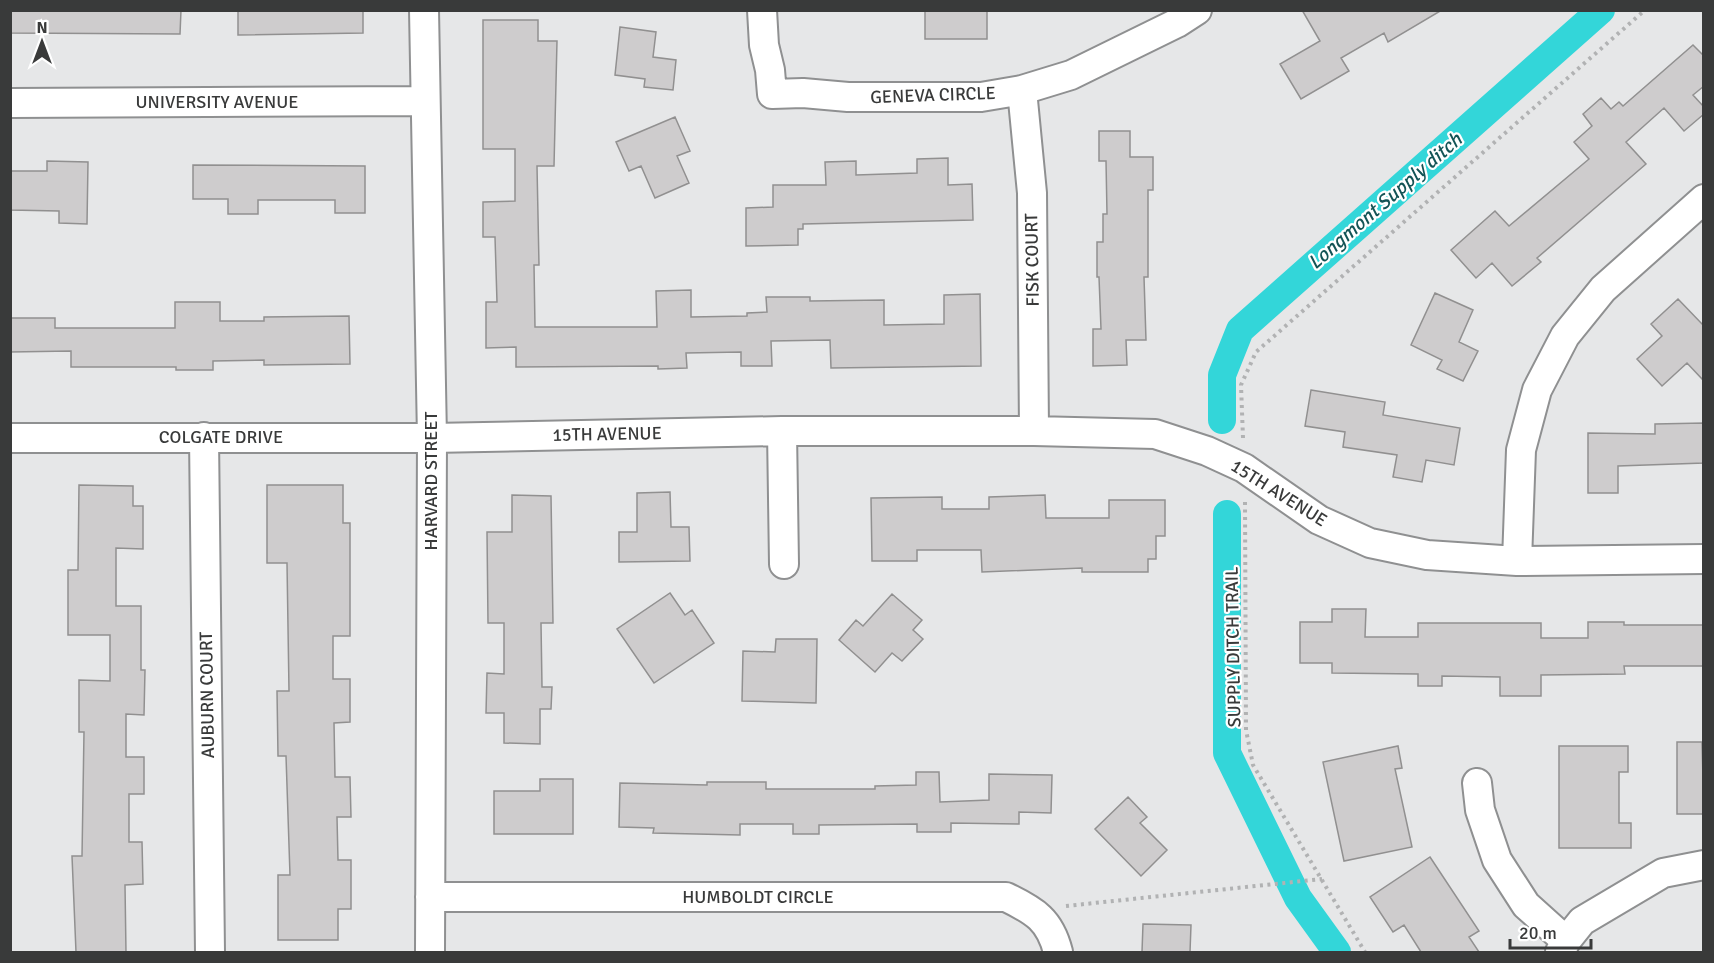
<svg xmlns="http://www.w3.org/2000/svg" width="1714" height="963" viewBox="0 0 1714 963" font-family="Signika,sans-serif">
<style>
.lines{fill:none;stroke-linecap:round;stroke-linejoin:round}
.canal{stroke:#33d6d9;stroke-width:28}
.building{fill:#cecccd;stroke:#919090;stroke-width:1.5}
.minor-casing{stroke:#8f9091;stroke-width:32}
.path{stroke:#b1b2b3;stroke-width:4;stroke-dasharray:3 4.5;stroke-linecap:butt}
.minor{stroke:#fff;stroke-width:28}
.labels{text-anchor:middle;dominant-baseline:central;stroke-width:4.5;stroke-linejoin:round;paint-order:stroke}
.street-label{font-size:18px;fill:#393a3a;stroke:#fff}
.water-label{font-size:20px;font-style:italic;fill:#135456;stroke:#fff}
</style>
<rect width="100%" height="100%" fill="#e6e7e8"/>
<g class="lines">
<path class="canal" d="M 1222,420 L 1222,375 L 1240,330 L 1601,10
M 1227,514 L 1227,753 L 1298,898 L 1337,952"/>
</g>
<path class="building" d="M 10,10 L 181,10 L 180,34 L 10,33 Z
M 238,10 L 363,10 L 363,33 L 238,35 Z
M 925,10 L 987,10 L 987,39 L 925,39 Z
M 1302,10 L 1442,10 L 1388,42 L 1384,33 L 1341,58 L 1349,71 L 1301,99 L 1280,64 L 1320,41 Z
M 483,20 L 538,20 L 538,41 L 557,41 L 554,166 L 537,166 L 539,265 L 534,265 L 535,327 L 657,327 L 656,291 L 691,290 L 691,317 L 747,316 L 747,313 L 767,312 L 766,297 L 810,297 L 810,301 L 884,300 L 884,325 L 944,324 L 944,295 L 980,294 L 981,366 L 831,368 L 830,340 L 771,341 L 772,366 L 741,366 L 741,352 L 686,353 L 687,368 L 658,369 L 658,366 L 516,367 L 516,347 L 486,348 L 486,302 L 497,302 L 495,237 L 483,237 L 483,202 L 515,201 L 515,149 L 483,149 Z
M 620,27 L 656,32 L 653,57 L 676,60 L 673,90 L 644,87 L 645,79 L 615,75 Z
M 1693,45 L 1704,56 L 1704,86 L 1693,95 L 1704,107 L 1704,114 L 1684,131 L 1664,108 L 1626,142 L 1646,164 L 1537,258 L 1541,262 L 1512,286 L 1492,263 L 1476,278 L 1451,250 L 1495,211 L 1509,226 L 1589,159 L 1574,142 L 1592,126 L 1583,114 L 1601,98 L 1611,109 L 1619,102 L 1623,106 Z
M 675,117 L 690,151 L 677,156 L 689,183 L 655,198 L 641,166 L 629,171 L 616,142 Z
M 1099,131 L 1130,131 L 1130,157 L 1153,157 L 1153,190 L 1148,190 L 1148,277 L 1144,277 L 1146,340 L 1126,340 L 1127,365 L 1093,366 L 1093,329 L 1101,329 L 1099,277 L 1097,277 L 1097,242 L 1103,242 L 1103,214 L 1107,214 L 1106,161 L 1099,161 Z
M 948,158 L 948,185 L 972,184 L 973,220 L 803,224 L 803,229 L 798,229 L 798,245 L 746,246 L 746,208 L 773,207 L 773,185 L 826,185 L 825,162 L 856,161 L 856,175 L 917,173 L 917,159 Z
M 47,161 L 88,162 L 87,224 L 59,223 L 59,211 L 10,210 L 11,171 L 47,171 Z
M 193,165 L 365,166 L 365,213 L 335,213 L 335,200 L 258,200 L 258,214 L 228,214 L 228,199 L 193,199 Z
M 1435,293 L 1473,310 L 1459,342 L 1478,351 L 1463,381 L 1437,369 L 1442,360 L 1411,345 Z
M 1678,299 L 1704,326 L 1704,381 L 1687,363 L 1662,386 L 1637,359 L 1662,336 L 1651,324 Z
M 175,302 L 220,302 L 220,321 L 264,321 L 264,317 L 349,316 L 350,364 L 264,365 L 264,360 L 213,361 L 213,370 L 176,370 L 176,367 L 71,367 L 71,351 L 10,352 L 10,318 L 55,318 L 55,328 L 175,328 Z
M 1311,390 L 1385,402 L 1383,415 L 1460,428 L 1454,465 L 1426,460 L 1422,482 L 1393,477 L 1397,455 L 1343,447 L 1345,432 L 1305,426 Z
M 1704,423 L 1704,463 L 1618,466 L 1618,493 L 1588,493 L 1588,433 L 1655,434 L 1655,424 Z
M 79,485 L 133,486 L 133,506 L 143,506 L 143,549 L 116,548 L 116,606 L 141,606 L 141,670 L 145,670 L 144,715 L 126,714 L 126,757 L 144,757 L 144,794 L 129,794 L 129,842 L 142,842 L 143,884 L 125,885 L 126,952 L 76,952 L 72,856 L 82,856 L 84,732 L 79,732 L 79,680 L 110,681 L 110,635 L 68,635 L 68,570 L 78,570 Z
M 267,485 L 343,485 L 343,523 L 350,523 L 350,636 L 333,636 L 333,679 L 350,679 L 350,722 L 334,723 L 335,777 L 350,777 L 351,817 L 337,817 L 338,860 L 351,860 L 351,909 L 338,909 L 338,940 L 278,940 L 278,875 L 290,875 L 286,756 L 278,756 L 277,691 L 289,691 L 287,563 L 267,563 Z
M 670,492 L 671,527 L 689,527 L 690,561 L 619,562 L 619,532 L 637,532 L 637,493 Z
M 512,495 L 551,496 L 553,623 L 541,623 L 542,687 L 552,687 L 551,709 L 540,709 L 540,744 L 504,743 L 504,713 L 486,713 L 487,673 L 504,674 L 504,623 L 488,623 L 487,532 L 512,532 Z
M 1045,495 L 1046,518 L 1109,518 L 1109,500 L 1165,500 L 1165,536 L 1156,536 L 1156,559 L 1148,559 L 1148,572 L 1082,572 L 1082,568 L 982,572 L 981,550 L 917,550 L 917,561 L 872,561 L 871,498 L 942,497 L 942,509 L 989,509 L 989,497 Z
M 670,593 L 685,615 L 692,610 L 714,643 L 654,683 L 617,629 Z
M 892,594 L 922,620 L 913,630 L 923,639 L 902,661 L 892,653 L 875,672 L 839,640 L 856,620 L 863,626 Z
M 1332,609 L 1366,609 L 1365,637 L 1418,637 L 1418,623 L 1541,623 L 1541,638 L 1588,638 L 1588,622 L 1624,622 L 1624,625 L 1704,625 L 1704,666 L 1624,666 L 1625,674 L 1541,675 L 1541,696 L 1500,696 L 1500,677 L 1442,676 L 1442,686 L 1418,686 L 1418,674 L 1332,673 L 1332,663 L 1300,663 L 1300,622 L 1332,622 Z
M 776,639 L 817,639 L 816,703 L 742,701 L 743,651 L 775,652 Z
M 1677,742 L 1702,742 L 1704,814 L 1677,814 Z
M 1398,746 L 1402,768 L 1395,769 L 1412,847 L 1344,861 L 1323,762 Z
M 1559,746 L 1628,746 L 1628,772 L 1619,772 L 1619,823 L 1631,823 L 1631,848 L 1559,848 Z
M 916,772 L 939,772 L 940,802 L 989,800 L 989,774 L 1052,775 L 1051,813 L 1019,812 L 1019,824 L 951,823 L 951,832 L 917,832 L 917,824 L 819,825 L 819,834 L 793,834 L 793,824 L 740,824 L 740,835 L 653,833 L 654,828 L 619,827 L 620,783 L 707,785 L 707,782 L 766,782 L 766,789 L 875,789 L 875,786 L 916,785 Z
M 540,779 L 573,779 L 573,834 L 494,834 L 494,791 L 540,791 Z
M 1128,797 L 1147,817 L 1140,823 L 1167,850 L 1141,876 L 1095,829 Z
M 1430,857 L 1479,931 L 1469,937 L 1479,952 L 1421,952 L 1404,925 L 1393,932 L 1370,897 Z
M 1143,924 L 1191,925 L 1190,952 L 1142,952 Z"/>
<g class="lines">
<defs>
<path id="minor" d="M 424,10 L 432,438 L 430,952
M 762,10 L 764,45 L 770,70 L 772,94 L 803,93 L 848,97 L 981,97 L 1022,90 L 1071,75 L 1177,23 L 1197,10
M 1022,90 L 1032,193 L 1034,431
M 10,103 L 424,101
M 782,431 L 784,564
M 204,437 L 210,952
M 10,438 L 432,438 L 782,431 L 1034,431 L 1155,434 L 1207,451 L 1244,468 L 1319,520 L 1370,543 L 1427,555 L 1517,561 L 1704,559
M 1517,561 L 1521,450 L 1537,390 L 1565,336 L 1603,289 L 1704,199
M 1477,783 L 1480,810 L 1497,860 L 1526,905 L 1566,941
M 430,897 L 1006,897 C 1035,911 1050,920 1058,952
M 1560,952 L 1566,941 L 1582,921 L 1663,873 L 1704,865"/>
</defs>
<use href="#minor" class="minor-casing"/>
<path class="path" d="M 1243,438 L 1241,385 L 1256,352 L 1645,10
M 1245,502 L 1246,730 L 1253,765 L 1365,952
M 1066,906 L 1322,879"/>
<use href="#minor" class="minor"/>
</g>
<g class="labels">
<g class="street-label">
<text transform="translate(933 95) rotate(-2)">GENEVA CIRCLE</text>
<text x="217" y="102">UNIVERSITY AVENUE</text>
<text transform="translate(1032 260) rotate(-91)">FISK COURT</text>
<text transform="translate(607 434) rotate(-1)">15TH AVENUE</text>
<text x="221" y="437">COLGATE DRIVE</text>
<text transform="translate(431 481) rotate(-90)">HARVARD STREET</text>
<text transform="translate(1279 493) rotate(32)">15TH AVENUE</text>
<text transform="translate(1233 647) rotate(-91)">SUPPLY DITCH TRAIL</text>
<text transform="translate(207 695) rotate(-91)">AUBURN COURT</text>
<text x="758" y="897">HUMBOLDT CIRCLE</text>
</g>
<g class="water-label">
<text transform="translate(1385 201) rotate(-41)">Longmont Supply ditch</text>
</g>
</g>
<rect width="1714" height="963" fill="none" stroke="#393a3a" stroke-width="24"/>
<g transform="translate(42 42)" stroke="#ffffff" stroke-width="4.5" paint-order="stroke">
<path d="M0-4.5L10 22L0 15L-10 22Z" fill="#393a3a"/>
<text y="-9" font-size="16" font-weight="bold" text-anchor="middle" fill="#393a3a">N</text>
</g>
<path d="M1510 939v9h81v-9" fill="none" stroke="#393a3a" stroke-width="3"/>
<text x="1519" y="939" font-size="18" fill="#393a3a" stroke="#ffffff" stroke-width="4.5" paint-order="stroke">20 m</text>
</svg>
